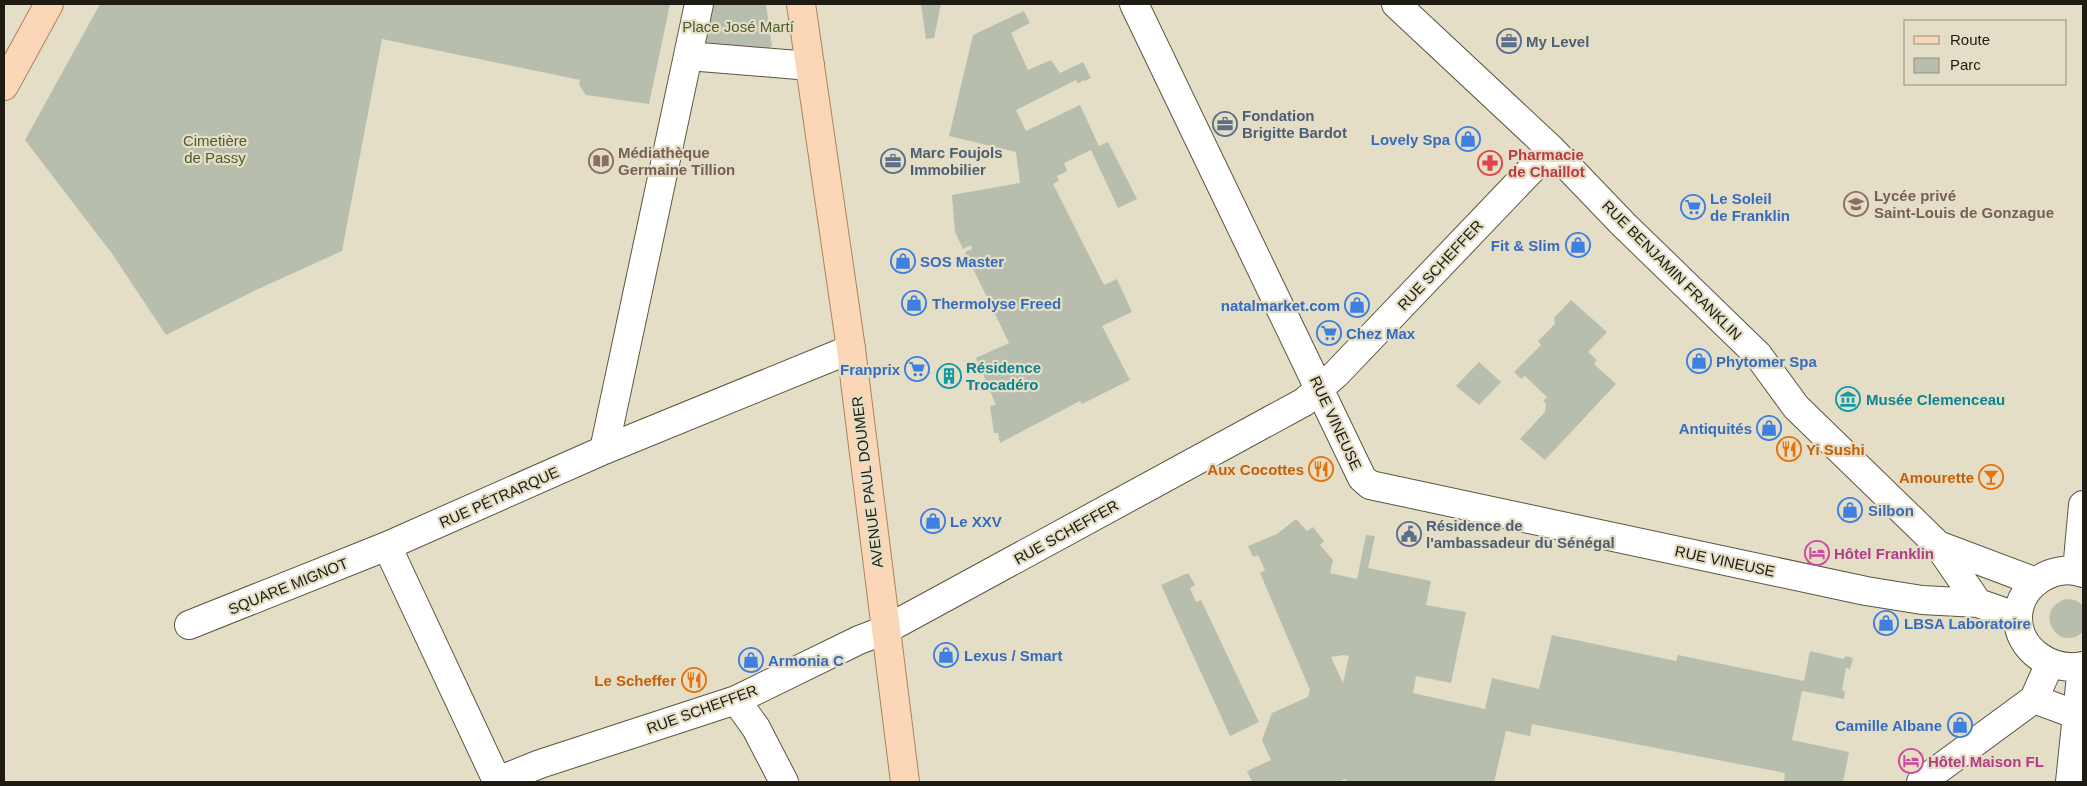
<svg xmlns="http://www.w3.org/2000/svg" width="2087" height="786" viewBox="0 0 2087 786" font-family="Helvetica,sans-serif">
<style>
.green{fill:#b8bead;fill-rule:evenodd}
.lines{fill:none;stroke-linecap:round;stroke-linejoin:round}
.minor-casing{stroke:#5b5541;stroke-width:30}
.major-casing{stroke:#ac845f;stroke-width:30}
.minor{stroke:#fff;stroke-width:28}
.major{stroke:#fbd7b8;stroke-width:28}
.labels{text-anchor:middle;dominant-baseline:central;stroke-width:4.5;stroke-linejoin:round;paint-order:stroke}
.park-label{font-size:15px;fill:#4f5d2e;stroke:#e5dec6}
.service-label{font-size:15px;font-weight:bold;fill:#4e5e75;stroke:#e5dec6;text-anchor:start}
.shop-label{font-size:15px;font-weight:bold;fill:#366cbe;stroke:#e5dec6;text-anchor:start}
.education-label{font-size:15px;font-weight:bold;fill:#785e54;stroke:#e5dec6;text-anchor:start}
.health-label{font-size:15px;font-weight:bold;fill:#be3a42;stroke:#e5dec6;text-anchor:start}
.street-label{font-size:15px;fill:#1d1b12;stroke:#e5dec6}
.culture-label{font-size:15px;font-weight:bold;fill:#0d838f;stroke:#e5dec6;text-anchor:start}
.food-label{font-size:15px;font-weight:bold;fill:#c56008;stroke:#e5dec6;text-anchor:end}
.hotel-label{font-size:15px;font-weight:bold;fill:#b23c85;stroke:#e5dec6;text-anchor:start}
</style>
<rect width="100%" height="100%" fill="#e5dec6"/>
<path class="green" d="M 100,4 L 670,4 L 649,104 L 586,95 L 579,85 L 580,80 L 382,39 L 342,251 L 256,290 L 166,335 L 113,255 L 25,140 Z
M 707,4 L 766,4 L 772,46 L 766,50 L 705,45 L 699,37 Z
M 921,4 L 941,4 L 934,38 L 926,39 Z
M 1024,11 L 1030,23 L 1011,33 L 1028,70 L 1051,60 L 1060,73 L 1083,62 L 1091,78 L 1084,81 L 1083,80 L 1078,84 L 1076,80 L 1016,110 L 1026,131 L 1080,105 L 1099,146 L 1108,142 L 1137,199 L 1118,208 L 1091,150 L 1064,163 L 1067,171 L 1057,176 L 1059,181 L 1053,184 L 1104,285 L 1117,279 L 1132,312 L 1102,326 L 1130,380 L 1082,404 L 1080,401 L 1000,443 L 998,433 L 994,433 L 990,406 L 996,405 L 976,358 L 1009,343 L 965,252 L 972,249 L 971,245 L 963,249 L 955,232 L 952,195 L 1020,183 L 1016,152 L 949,136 L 973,35 Z
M 1571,300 L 1607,332 L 1588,352 L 1597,360 L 1594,364 L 1616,384 L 1545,460 L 1520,439 L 1545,412 L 1546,403 L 1543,401 L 1547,397 L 1525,376 L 1521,379 L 1514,372 L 1541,345 L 1538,341 L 1555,324 L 1554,318 Z
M 1479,362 L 1501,382 L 1479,405 L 1456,386 Z
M 1296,519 L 1307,531 L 1313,527 L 1324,541 L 1320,545 L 1333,560 L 1330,573 L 1357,579 L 1366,535 L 1375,536 L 1368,568 L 1431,581 L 1426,605 L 1466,612 L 1451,683 L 1416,676 L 1413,693 L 1485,709 L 1492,678 L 1539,689 L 1552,635 L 1676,661 L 1678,655 L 1804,681 L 1810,651 L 1843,659 L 1846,656 L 1853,658 L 1850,669 L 1846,668 L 1842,690 L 1845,692 L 1844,699 L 1802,691 L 1792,740 L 1849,752 L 1843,782 L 1784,782 L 1785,773 L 1532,724 L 1530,736 L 1506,731 L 1494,782 L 1347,782 L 1345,779 L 1338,782 L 1252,782 L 1247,771 L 1271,760 L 1262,740 L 1272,713 L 1308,697 L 1310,690 L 1260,573 L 1265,570 L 1258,555 L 1253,557 L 1248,546 L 1277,534 ZM 1343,655 L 1349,656 L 1343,683 L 1331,657 Z
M 1188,573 L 1195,585 L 1190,588 L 1196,602 L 1201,600 L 1259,722 L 1230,736 L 1161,585 Z
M 2066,599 L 2075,600 L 2083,605 L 2083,632 C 2059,654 2031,610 2066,599 Z"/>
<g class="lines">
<defs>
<path id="minor" d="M 1134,4 L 1362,478 L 1370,485 L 1866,591 L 1922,600 L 1978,603 L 2018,617
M 1396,4 L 1551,149 L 1623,224 L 1758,355 L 1796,407 L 1938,545 L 1978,603
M 688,56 L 810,66
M 604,450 L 699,4
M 1938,545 L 2036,582
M 387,546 L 497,781
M 2077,571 L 2083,505
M 2083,573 C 2054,563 2020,584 2018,616 C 2017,651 2053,672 2083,666
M 189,625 L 387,546 L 604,450 L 851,349
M 2034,699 L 2077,715
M 736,700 L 756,728 L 784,782
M 495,782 L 540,764 L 736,700 L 859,640 L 885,630 L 1304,402 L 1336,374 L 1551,149
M 1921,782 L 2034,699 L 2050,663
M 2070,782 L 2082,666"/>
<path id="major" d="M 801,4 L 851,349 L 905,782
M 4,86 L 49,4"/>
</defs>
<use href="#minor" class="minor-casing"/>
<use href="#major" class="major-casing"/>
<use href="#minor" class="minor"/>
<use href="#major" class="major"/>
</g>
<defs>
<symbol id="office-ring" viewBox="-11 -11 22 22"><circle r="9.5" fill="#e5dec6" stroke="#5c6f8a" stroke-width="1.5"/><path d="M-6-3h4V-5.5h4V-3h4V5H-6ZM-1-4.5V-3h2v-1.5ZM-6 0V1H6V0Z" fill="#5c6f8a"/></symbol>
<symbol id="shop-ring" viewBox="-11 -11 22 22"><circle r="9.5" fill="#e5dec6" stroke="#3f7fe0" stroke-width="1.5"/><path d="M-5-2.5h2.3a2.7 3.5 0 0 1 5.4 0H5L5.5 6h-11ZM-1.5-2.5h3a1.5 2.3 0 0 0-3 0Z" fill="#3f7fe0"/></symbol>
<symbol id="library-ring" viewBox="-11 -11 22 22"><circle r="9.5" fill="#e5dec6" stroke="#8d6e63" stroke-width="1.5"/><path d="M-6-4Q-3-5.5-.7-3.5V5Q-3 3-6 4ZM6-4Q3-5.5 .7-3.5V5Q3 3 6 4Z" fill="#8d6e63"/></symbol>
<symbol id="pharmacy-ring" viewBox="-11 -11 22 22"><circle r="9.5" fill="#e5dec6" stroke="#e0444e" stroke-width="1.5"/><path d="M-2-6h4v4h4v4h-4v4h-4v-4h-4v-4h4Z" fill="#e0444e"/></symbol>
<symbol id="school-ring" viewBox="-11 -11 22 22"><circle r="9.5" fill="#e5dec6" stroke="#8d6e63" stroke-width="1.5"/><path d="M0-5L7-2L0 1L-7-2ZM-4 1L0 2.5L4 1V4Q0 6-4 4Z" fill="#8d6e63"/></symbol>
<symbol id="supermarket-ring" viewBox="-11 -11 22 22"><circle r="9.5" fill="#e5dec6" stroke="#3f7fe0" stroke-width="1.5"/><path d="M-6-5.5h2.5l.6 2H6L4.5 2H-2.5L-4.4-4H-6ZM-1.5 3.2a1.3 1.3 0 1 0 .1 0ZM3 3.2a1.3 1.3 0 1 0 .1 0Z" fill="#3f7fe0"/></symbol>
<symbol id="building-ring" viewBox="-11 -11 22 22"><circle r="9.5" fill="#e5dec6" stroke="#0f9aa8" stroke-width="1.5"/><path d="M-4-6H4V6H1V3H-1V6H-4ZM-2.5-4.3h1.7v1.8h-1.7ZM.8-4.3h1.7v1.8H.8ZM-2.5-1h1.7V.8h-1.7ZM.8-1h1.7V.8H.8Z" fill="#0f9aa8"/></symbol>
<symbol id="museum-ring" viewBox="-11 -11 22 22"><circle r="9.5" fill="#e5dec6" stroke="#0f9aa8" stroke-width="1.5"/><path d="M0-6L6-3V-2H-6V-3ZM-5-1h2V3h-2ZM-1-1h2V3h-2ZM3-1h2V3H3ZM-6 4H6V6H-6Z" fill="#0f9aa8"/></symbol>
<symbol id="restaurant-ring" viewBox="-11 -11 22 22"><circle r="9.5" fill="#e5dec6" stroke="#e8710a" stroke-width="1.5"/><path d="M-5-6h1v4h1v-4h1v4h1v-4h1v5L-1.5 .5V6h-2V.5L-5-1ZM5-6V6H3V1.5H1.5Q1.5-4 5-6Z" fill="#e8710a"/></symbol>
<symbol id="bar-ring" viewBox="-11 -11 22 22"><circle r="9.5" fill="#e5dec6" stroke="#e8710a" stroke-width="1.5"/><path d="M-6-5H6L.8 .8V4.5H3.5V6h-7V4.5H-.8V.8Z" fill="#e8710a"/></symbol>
<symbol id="civic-ring" viewBox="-11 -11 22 22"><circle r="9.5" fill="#e5dec6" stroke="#5c6f8a" stroke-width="1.5"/><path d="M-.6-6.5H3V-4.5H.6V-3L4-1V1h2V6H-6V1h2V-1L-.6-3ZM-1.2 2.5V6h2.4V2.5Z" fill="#5c6f8a"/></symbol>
<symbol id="hotel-ring" viewBox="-11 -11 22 22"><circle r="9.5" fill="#e5dec6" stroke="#d1479c" stroke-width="1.5"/><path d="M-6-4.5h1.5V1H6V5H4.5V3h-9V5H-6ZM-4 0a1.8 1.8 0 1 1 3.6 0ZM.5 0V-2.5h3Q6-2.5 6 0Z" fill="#d1479c"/></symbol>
</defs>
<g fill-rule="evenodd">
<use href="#office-ring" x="1495" y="27" width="28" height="28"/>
<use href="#office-ring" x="1211" y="110" width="28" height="28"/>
<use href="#shop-ring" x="1454" y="125" width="28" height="28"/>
<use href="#library-ring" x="587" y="147" width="28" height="28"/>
<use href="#office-ring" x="879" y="147" width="28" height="28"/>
<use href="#pharmacy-ring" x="1476" y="149" width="28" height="28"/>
<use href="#school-ring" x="1842" y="190" width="28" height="28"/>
<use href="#supermarket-ring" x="1679" y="193" width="28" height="28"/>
<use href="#shop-ring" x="1564" y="231" width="28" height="28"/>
<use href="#shop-ring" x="889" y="247" width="28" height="28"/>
<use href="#shop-ring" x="900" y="289" width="28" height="28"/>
<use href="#shop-ring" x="1343" y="291" width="28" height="28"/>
<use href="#supermarket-ring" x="1315" y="319" width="28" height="28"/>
<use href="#shop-ring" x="1685" y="347" width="28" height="28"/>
<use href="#supermarket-ring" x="903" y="355" width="28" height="28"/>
<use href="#building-ring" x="935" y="362" width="28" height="28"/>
<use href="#museum-ring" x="1834" y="385" width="28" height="28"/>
<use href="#shop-ring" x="1755" y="414" width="28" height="28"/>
<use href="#restaurant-ring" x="1775" y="435" width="28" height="28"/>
<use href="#restaurant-ring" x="1307" y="455" width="28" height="28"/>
<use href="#bar-ring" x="1977" y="463" width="28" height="28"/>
<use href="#shop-ring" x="1836" y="496" width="28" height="28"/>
<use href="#shop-ring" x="919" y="507" width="28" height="28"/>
<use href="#civic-ring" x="1395" y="520" width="28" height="28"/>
<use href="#hotel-ring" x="1803" y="539" width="28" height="28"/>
<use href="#shop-ring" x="1872" y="609" width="28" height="28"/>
<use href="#shop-ring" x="932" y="641" width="28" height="28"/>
<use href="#shop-ring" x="737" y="646" width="28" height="28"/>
<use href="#restaurant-ring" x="680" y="666" width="28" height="28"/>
<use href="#shop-ring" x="1946" y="711" width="28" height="28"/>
<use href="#hotel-ring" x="1897" y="747" width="28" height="28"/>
</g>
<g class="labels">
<g class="park-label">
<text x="738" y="26">Place José Martí</text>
<text x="215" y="140">Cimetière<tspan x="215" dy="17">de Passy</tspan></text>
</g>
<g class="service-label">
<text x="1526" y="41">My Level</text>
<text x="1242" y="115">Fondation<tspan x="1242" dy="17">Brigitte Bardot</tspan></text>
<text x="910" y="152">Marc Foujols<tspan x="910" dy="17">Immobilier</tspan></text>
<text x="1426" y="525">Résidence de<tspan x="1426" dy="17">l'ambassadeur du Sénégal</tspan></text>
</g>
<g class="shop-label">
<text x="1450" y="139" text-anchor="end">Lovely Spa</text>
<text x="1710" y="198">Le Soleil<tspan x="1710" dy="17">de Franklin</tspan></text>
<text x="1560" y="245" text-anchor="end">Fit &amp; Slim</text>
<text x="920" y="261">SOS Master</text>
<text x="932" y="303">Thermolyse Freed</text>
<text x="1340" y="305" text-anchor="end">natalmarket.com</text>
<text x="1346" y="333">Chez Max</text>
<text x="1716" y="361">Phytomer Spa</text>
<text x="900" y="369" text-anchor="end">Franprix</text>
<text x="1752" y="428" text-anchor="end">Antiquités</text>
<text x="1868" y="510">Silbon</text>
<text x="950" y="521">Le XXV</text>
<text x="1904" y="623">LBSA Laboratoire</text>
<text x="964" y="655">Lexus / Smart</text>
<text x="768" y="660">Armonia C</text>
<text x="1942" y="725" text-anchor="end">Camille Albane</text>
</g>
<g class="education-label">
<text x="618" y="152">Médiathèque<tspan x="618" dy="17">Germaine Tillion</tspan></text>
<text x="1874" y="195">Lycée privé<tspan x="1874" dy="17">Saint-Louis de Gonzague</tspan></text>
</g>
<g class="health-label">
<text x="1508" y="154">Pharmacie<tspan x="1508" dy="17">de Chaillot</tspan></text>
</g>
<g class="street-label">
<text transform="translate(1440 265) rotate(-47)">RUE SCHEFFER</text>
<text transform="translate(1672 270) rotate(45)">RUE BENJAMIN FRANKLIN</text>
<text transform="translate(1336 423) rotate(65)">RUE VINEUSE</text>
<text transform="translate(867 482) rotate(-97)">AVENUE PAUL DOUMER</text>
<text transform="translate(499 497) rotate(-24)">RUE PÉTRARQUE</text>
<text transform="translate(1066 532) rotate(-29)">RUE SCHEFFER</text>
<text transform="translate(1725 561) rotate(12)">RUE VINEUSE</text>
<text transform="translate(288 586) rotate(-22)">SQUARE MIGNOT</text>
<text transform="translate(702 709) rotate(-20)">RUE SCHEFFER</text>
</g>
<g class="culture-label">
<text x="966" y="367">Résidence<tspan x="966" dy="17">Trocadéro</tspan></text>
<text x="1866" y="399">Musée Clemenceau</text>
</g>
<g class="food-label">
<text x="1806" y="449" text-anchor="start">Yi Sushi</text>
<text x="1304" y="469">Aux Cocottes</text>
<text x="1974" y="477">Amourette</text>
<text x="676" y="680">Le Scheffer</text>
</g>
<g class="hotel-label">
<text x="1834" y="553">Hôtel Franklin</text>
<text x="1928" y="761">Hôtel Maison FL</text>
</g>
</g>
<rect width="2087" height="786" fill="none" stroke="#1d1b12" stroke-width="10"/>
<rect x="1904" y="20" width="162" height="65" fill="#e5dec6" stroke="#95907e"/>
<rect x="1914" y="36" width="25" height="8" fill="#fbd7b8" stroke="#95907e"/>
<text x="1950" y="45" font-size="15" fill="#1d1b12">Route</text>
<rect x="1914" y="58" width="25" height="15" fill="#b8bead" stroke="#95907e"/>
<text x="1950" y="70" font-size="15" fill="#1d1b12">Parc</text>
</svg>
